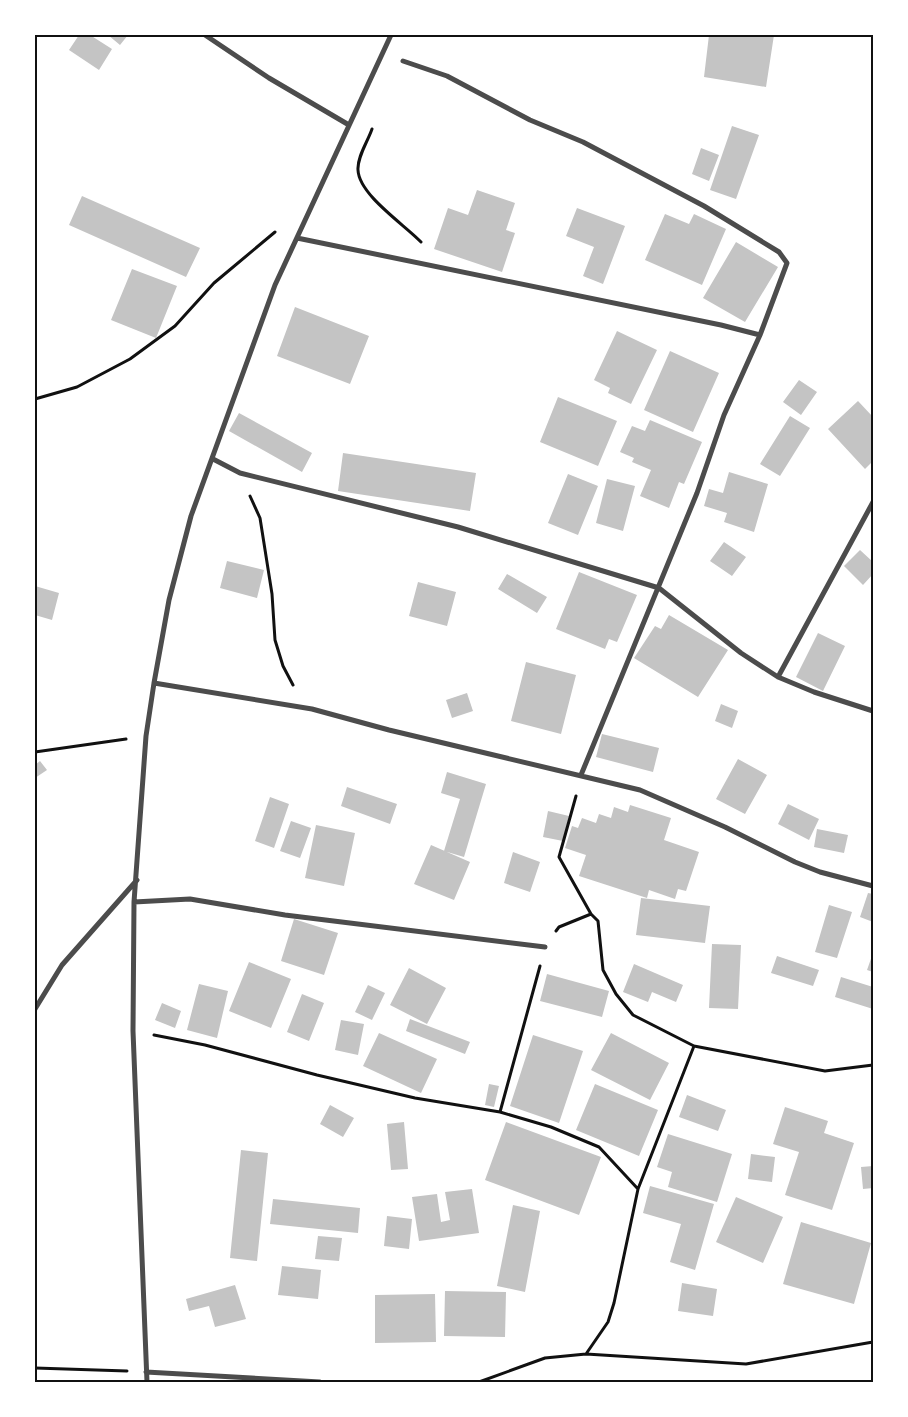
<svg xmlns="http://www.w3.org/2000/svg" width="908" height="1417" viewBox="0 0 908 1417" font-family="'Varela Round',sans-serif">
<style>
.building{fill:#c4c4c4}
.lines{fill:none;stroke-linecap:round;stroke-linejoin:round}
.path{stroke:#111;stroke-width:3}
.minor{stroke:#4c4c4c;stroke-width:5}
.neatline{fill:none;stroke:#111;stroke-width:2}
</style>
<rect width="100%" height="100%" fill="#fff"/>
<path class="building" d="M 79,35 L 90,35 L 112,49 L 99,70 L 69,50 Z
M 108,35 L 128,35 L 120,45 Z
M 709,35 L 774,35 L 766,87 L 704,77 Z
M 732,126 L 759,135 L 736,199 L 710,190 Z
M 701,148 L 719,155 L 709,181 L 692,174 Z
M 477,190 L 515,203 L 506,230 L 515,233 L 502,272 L 434,249 L 448,208 L 468,215 Z
M 82,196 L 200,248 L 186,277 L 69,225 Z
M 577,208 L 625,226 L 603,284 L 583,276 L 594,247 L 566,236 Z
M 665,214 L 689,224 L 694,214 L 726,229 L 702,285 L 645,260 Z
M 736,242 L 778,267 L 745,322 L 703,298 Z
M 132,269 L 177,286 L 156,338 L 111,320 Z
M 295,307 L 369,336 L 350,384 L 277,356 Z
M 617,331 L 657,350 L 631,404 L 608,393 L 610,388 L 594,380 Z
M 670,351 L 719,373 L 693,432 L 644,410 Z
M 799,380 L 817,392 L 801,415 L 783,402 Z
M 558,397 L 617,421 L 598,466 L 540,442 Z
M 858,401 L 873,417 L 873,461 L 865,469 L 828,429 Z
M 239,413 L 312,453 L 302,472 L 229,431 Z
M 790,416 L 810,428 L 780,476 L 760,464 Z
M 650,420 L 702,442 L 684,484 L 679,482 L 669,508 L 640,496 L 651,470 L 632,462 L 634,458 L 620,452 L 632,426 L 645,431 Z
M 343,453 L 476,473 L 470,511 L 338,491 Z
M 729,472 L 768,484 L 754,532 L 724,522 L 727,513 L 704,506 L 709,489 L 723,493 Z
M 568,474 L 598,486 L 578,535 L 548,523 Z
M 607,479 L 635,486 L 623,531 L 596,523 Z
M 724,542 L 746,557 L 732,576 L 710,561 Z
M 860,550 L 873,562 L 873,574 L 863,585 L 844,566 Z
M 227,561 L 264,570 L 257,598 L 220,588 Z
M 579,572 L 637,595 L 617,642 L 609,639 L 605,649 L 556,629 Z
M 507,574 L 547,597 L 537,613 L 498,589 Z
M 418,582 L 456,592 L 447,626 L 409,616 Z
M 35,586 L 59,593 L 52,620 L 35,615 Z
M 669,615 L 728,650 L 698,697 L 634,658 L 655,626 L 661,629 Z
M 818,633 L 845,646 L 823,691 L 796,677 Z
M 526,662 L 576,675 L 561,734 L 511,721 Z
M 467,693 L 473,711 L 452,718 L 446,700 Z
M 721,704 L 738,711 L 732,728 L 715,721 Z
M 602,734 L 659,748 L 653,772 L 596,757 Z
M 738,759 L 767,775 L 745,814 L 716,799 Z
M 40,761 L 47,770 L 35,778 L 35,765 Z
M 447,772 L 486,784 L 464,857 L 444,851 L 460,799 L 441,793 Z
M 347,787 L 397,804 L 390,824 L 341,806 Z
M 270,797 L 289,804 L 274,848 L 255,841 Z
M 788,804 L 819,819 L 809,840 L 778,824 Z
M 630,805 L 671,818 L 664,840 L 699,852 L 686,891 L 678,889 L 675,899 L 649,890 L 647,898 L 579,876 L 586,855 L 565,848 L 572,826 L 578,828 L 582,818 L 596,823 L 599,814 L 611,818 L 614,807 L 628,812 Z
M 548,811 L 569,816 L 563,841 L 543,837 Z
M 291,821 L 311,828 L 300,858 L 280,851 Z
M 316,825 L 355,833 L 344,886 L 305,878 Z
M 817,829 L 848,835 L 844,853 L 814,847 Z
M 431,845 L 470,862 L 454,900 L 414,884 Z
M 513,852 L 540,862 L 530,892 L 504,883 Z
M 868,893 L 873,894 L 873,922 L 860,917 Z
M 641,898 L 710,906 L 705,943 L 636,935 Z
M 829,905 L 852,912 L 837,958 L 815,952 Z
M 294,919 L 338,933 L 324,975 L 281,961 Z
M 712,944 L 741,945 L 738,1009 L 709,1008 Z
M 873,953 L 873,972 L 867,970 Z
M 777,956 L 819,970 L 813,986 L 771,973 Z
M 249,962 L 291,979 L 271,1028 L 229,1011 Z
M 634,964 L 683,985 L 676,1002 L 652,992 L 648,1002 L 623,992 Z
M 409,968 L 446,988 L 427,1024 L 390,1005 Z
M 547,974 L 609,991 L 602,1017 L 540,1001 Z
M 841,977 L 873,987 L 873,1009 L 835,997 Z
M 199,984 L 228,991 L 217,1038 L 187,1030 Z
M 368,985 L 385,993 L 372,1020 L 355,1012 Z
M 302,994 L 324,1003 L 309,1041 L 287,1032 Z
M 162,1003 L 181,1011 L 175,1028 L 155,1020 Z
M 410,1019 L 470,1042 L 465,1054 L 406,1031 Z
M 341,1020 L 364,1024 L 358,1055 L 335,1050 Z
M 379,1033 L 437,1059 L 421,1093 L 363,1066 Z
M 611,1033 L 669,1063 L 650,1100 L 591,1070 Z
M 533,1035 L 583,1051 L 559,1123 L 510,1106 Z
M 489,1084 L 499,1086 L 494,1107 L 485,1105 Z
M 595,1084 L 658,1110 L 639,1156 L 576,1130 Z
M 687,1095 L 726,1110 L 718,1131 L 679,1117 Z
M 330,1105 L 354,1118 L 343,1137 L 320,1124 Z
M 785,1107 L 828,1121 L 824,1133 L 854,1143 L 832,1210 L 785,1195 L 799,1152 L 773,1144 Z
M 404,1122 L 408,1169 L 391,1170 L 387,1124 Z
M 506,1122 L 601,1157 L 579,1215 L 485,1180 Z
M 668,1134 L 732,1154 L 717,1202 L 668,1187 L 672,1172 L 657,1167 Z
M 241,1150 L 268,1153 L 257,1261 L 230,1258 Z
M 751,1154 L 775,1157 L 772,1182 L 748,1179 Z
M 873,1166 L 873,1188 L 863,1189 L 861,1167 Z
M 650,1186 L 714,1204 L 695,1270 L 670,1262 L 681,1224 L 643,1213 Z
M 472,1189 L 479,1233 L 419,1241 L 412,1197 L 437,1194 L 441,1222 L 450,1220 L 445,1192 Z
M 736,1197 L 783,1217 L 763,1263 L 716,1242 Z
M 273,1199 L 360,1208 L 358,1233 L 270,1224 Z
M 513,1205 L 540,1211 L 525,1292 L 497,1286 Z
M 387,1216 L 412,1219 L 409,1249 L 384,1246 Z
M 801,1222 L 871,1243 L 854,1304 L 783,1284 Z
M 318,1236 L 342,1238 L 339,1261 L 315,1259 Z
M 282,1266 L 321,1270 L 318,1299 L 278,1295 Z
M 682,1283 L 717,1289 L 713,1316 L 678,1311 Z
M 235,1285 L 246,1319 L 215,1327 L 209,1306 L 189,1311 L 186,1299 Z
M 445,1291 L 506,1292 L 505,1337 L 444,1336 Z
M 435,1294 L 436,1342 L 375,1343 L 375,1295 Z"/>
<g class="lines">
<path class="path" d="M 372,129 C 368,141 357,157 358,170 C 359,195 405,225 421,242
M 35,399 L 77,387 L 130,359 L 175,326 L 214,283 L 275,232
M 250,496 L 260,518 L 272,594 L 275,640 L 283,666 L 293,685
M 35,752 L 126,739
M 576,796 L 559,857 L 591,914 L 598,921 L 603,970 L 616,994 L 633,1015 L 694,1046 L 825,1071 L 873,1065
M 556,931 L 559,927 L 591,914
M 154,1035 L 205,1045 L 317,1075 L 415,1098 L 500,1112 L 551,1127 L 599,1147 L 638,1189
M 500,1112 L 540,966
M 586,1354 L 608,1322 L 614,1303 L 638,1189 L 694,1046
M 35,1368 L 127,1371
M 479,1382 L 545,1358 L 586,1354 L 746,1364 L 873,1342"/>
<path class="minor" d="M 205,35 L 269,78 L 349,125
M 403,61 L 447,76 L 530,120 L 583,142 L 704,206 L 779,252 L 787,263 L 760,335 L 724,415 L 697,493 L 581,775
M 297,238 L 721,325 L 760,335
M 213,459 L 240,473 L 458,527 L 659,588 L 741,653 L 778,677 L 814,692 L 873,711
M 778,677 L 873,502
M 154,683 L 312,709 L 389,730 L 640,790 L 725,827 L 795,862 L 820,872 L 873,886
M 134,902 L 190,899 L 285,915 L 545,947
M 35,1009 L 62,965 L 137,880
M 146,1372 L 320,1382
M 147,1382 L 133,1031 L 134,902 L 146,736 L 154,683 L 169,600 L 191,516 L 275,285 L 391,35"/>
</g>
<rect width="908" height="1417" fill="none" stroke="#ffffff" stroke-width="72"/>
<rect x="36" y="36" width="836" height="1345" class="neatline"/>
</svg>
